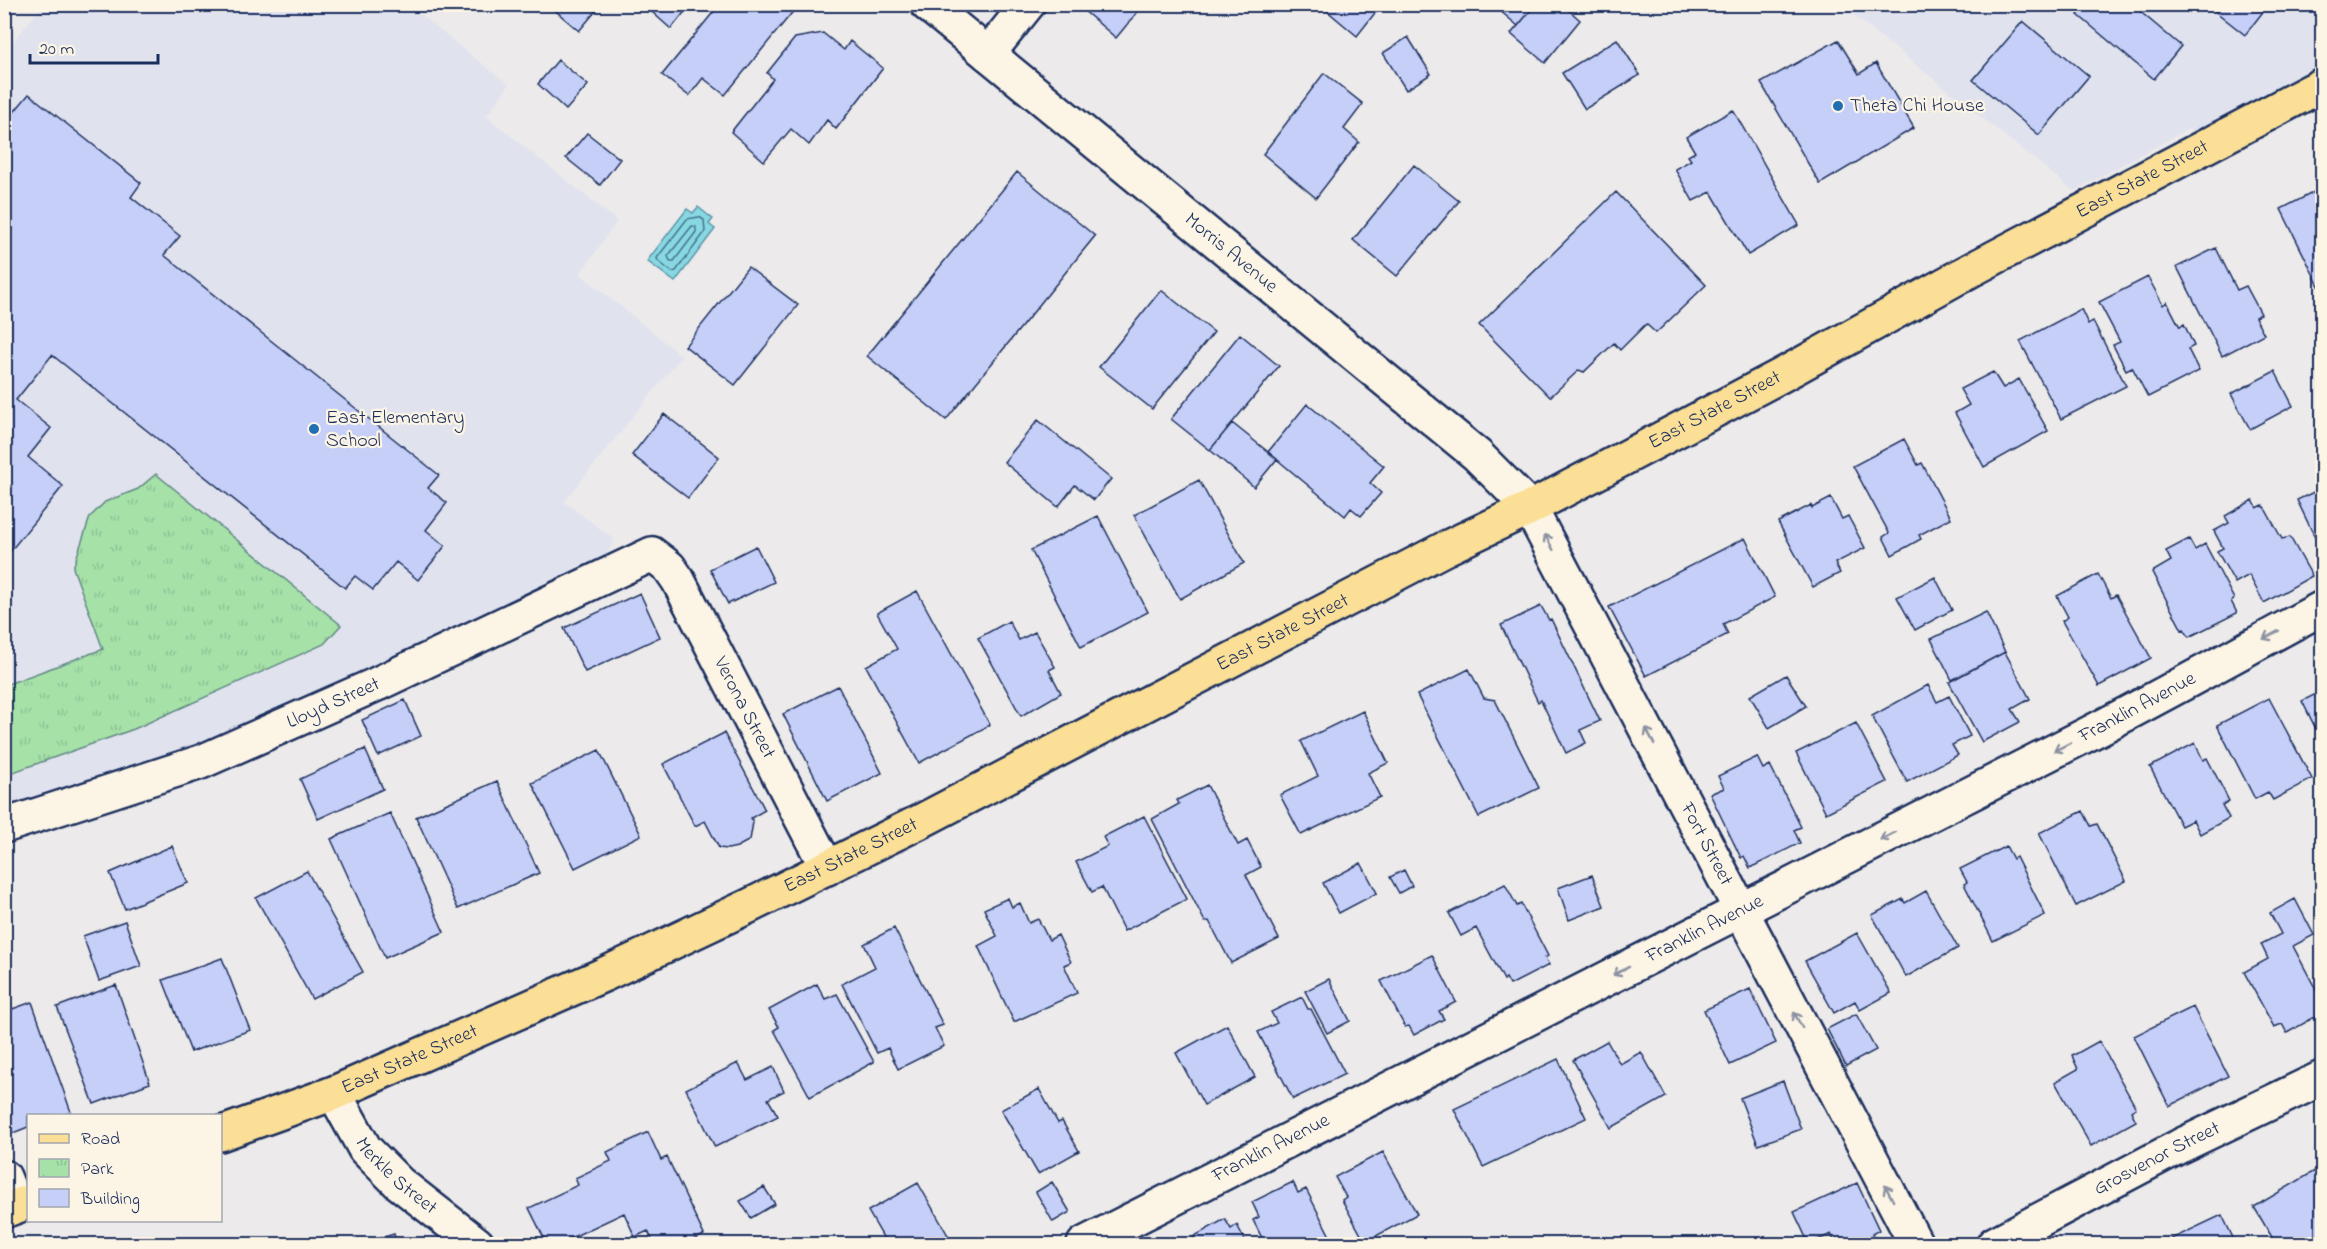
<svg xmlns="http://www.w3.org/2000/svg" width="2327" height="1249" viewBox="0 0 2327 1249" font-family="'Indie Flower',sans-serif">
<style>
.built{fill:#e0e2ee}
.park{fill:url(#park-tufts);stroke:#608883;stroke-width:1.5}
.water{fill:#87d8e0;stroke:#5c94ac;stroke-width:1.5}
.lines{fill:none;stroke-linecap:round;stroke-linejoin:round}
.shore{stroke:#467392;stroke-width:1.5}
.building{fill:#c5cff7;stroke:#1b2f5e;stroke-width:1.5}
.minor-casing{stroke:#1b2f5e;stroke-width:38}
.major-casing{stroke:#1b2f5e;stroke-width:38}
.minor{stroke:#fcf5e5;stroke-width:33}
.major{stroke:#fbdf96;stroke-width:33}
.oneway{stroke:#8c92a2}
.poi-dot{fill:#1f6fb2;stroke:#fcf5e5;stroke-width:2}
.labels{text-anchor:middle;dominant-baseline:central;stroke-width:4.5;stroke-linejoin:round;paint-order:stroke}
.poi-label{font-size:20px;fill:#1b2f5e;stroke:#fcf5e5;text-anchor:start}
.street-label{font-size:20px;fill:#1b2f5e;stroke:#fcf5e5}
</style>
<defs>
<pattern id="park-tufts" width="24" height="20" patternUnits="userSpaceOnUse" patternTransform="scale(1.5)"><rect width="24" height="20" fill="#a6e1a8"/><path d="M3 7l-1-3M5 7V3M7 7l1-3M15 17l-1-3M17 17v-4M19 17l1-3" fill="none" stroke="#8ec193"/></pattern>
</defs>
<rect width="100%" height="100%" fill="#eceaea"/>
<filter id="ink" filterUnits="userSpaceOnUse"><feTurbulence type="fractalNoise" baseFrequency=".0167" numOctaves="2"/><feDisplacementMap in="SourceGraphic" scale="12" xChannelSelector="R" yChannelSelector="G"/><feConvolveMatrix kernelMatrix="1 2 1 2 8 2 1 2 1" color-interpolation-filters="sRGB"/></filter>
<g filter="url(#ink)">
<path class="built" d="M 43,5 L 408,5 L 509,85 L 486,116 L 617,221 L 580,274 L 682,356 L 564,502 L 614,539 L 600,572 L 264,725 L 5,813 L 4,52 Z
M 1841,5 L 2322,5 L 2322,120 L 2309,94 L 2215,141 L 2188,129 L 2074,191 Z"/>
<path class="park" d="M 156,474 L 341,625 L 324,644 L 134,729 L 5,775 L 5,685 L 103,649 L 73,568 L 90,517 L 105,502 L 138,489 Z"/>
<path class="water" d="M 698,207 L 713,219 L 709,224 L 715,229 L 675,282 L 647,261 L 687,209 L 693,213 Z"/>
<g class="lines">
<path class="shore" d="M 699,217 L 704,220 L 705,232 L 676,271 L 672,272 L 658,261 L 657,258 L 687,219 Z
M 692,226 L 696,227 L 696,232 L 674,261 L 670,261 L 668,256 Z"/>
</g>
<path class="building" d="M 551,4 L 601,4 L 601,5 L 579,31 L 550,6 Z
M 643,4 L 691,4 L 671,29 Z
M 720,4 L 789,4 L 795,9 L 725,95 L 703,78 L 689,96 L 662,75 Z
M 1076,4 L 1144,4 L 1116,38 Z
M 1319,4 L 1382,4 L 1357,36 Z
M 1492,4 L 1536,4 L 1518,26 Z
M 1536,4 L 1562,4 L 1580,20 L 1545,63 L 1511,34 Z
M 2087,4 L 2131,4 L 2181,46 L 2154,79 L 2078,15 Z
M 2206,4 L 2269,4 L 2245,35 Z
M 2023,21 L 2089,76 L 2039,135 L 1973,80 Z
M 823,33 L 844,50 L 850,41 L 883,68 L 836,129 L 827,120 L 809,145 L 791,129 L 764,161 L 731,132 L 773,79 L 767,73 L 795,38 Z
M 1408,37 L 1431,74 L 1406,90 L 1383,53 Z
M 1617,39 L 1640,75 L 1585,109 L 1562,73 Z
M 1838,40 L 1859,74 L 1876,63 L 1914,128 L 1820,184 L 1761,83 Z
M 558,60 L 588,85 L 566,110 L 538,84 Z
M 1324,73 L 1363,104 L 1344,129 L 1359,142 L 1316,198 L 1263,154 Z
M 29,94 L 141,183 L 131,197 L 180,236 L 164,255 L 439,475 L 428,488 L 447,503 L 426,530 L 445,546 L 418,580 L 396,562 L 373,590 L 355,576 L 345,588 L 52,355 L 16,400 L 51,428 L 28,457 L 63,486 L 4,559 L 4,124 Z
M 1733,110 L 1799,225 L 1748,255 L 1711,192 L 1693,201 L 1675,169 L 1691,160 L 1688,156 L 1695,152 L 1686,137 Z
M 587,133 L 620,159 L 600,185 L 566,158 Z
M 1414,165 L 1459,201 L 1397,276 L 1353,240 Z
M 1017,172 L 1095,236 L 946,420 L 867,356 Z
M 2322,188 L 2322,292 L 2281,209 Z
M 1616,192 L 1706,285 L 1656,333 L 1646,324 L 1620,350 L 1614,343 L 1584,372 L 1579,370 L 1550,397 L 1479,325 Z
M 2216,248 L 2237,290 L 2246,286 L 2261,314 L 2255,317 L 2264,334 L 2222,356 L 2177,267 Z
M 748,267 L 798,305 L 735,385 L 685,346 Z
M 2148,277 L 2163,305 L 2167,302 L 2180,327 L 2184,324 L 2194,346 L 2188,349 L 2199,371 L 2148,397 L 2132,367 L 2126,370 L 2113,345 L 2120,342 L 2099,302 Z
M 1161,290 L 1214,332 L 1152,409 L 1099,367 Z
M 2081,309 L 2088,324 L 2093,321 L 2126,386 L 2061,419 L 2020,341 Z
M 1240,334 L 1279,366 L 1210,450 L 1171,419 Z
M 2275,371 L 2293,406 L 2250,429 L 2231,394 Z
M 1993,372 L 2003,388 L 2019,379 L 2048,431 L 1984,467 L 1955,413 L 1969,405 L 1960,389 Z
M 1307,404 L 1384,466 L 1370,483 L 1381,493 L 1361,516 L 1351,508 L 1345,516 L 1268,452 Z
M 664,414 L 719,457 L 688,498 L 632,455 Z
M 1038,420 L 1111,479 L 1094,500 L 1075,485 L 1058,507 L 1004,462 Z
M 1232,423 L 1277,459 L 1254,487 L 1210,450 Z
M 1904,439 L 1918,465 L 1922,463 L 1951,518 L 1919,535 L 1921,539 L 1892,555 L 1883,537 L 1889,533 L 1853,466 Z
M 1199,480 L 1244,563 L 1180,599 L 1134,515 Z
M 2322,488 L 2322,552 L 2297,500 Z
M 1831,498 L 1842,519 L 1848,516 L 1865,548 L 1835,563 L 1840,573 L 1813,587 L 1778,522 L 1811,505 L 1812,508 Z
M 2253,500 L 2257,508 L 2263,505 L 2282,539 L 2290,537 L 2312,576 L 2264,603 L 2249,575 L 2235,583 L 2217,551 L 2223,548 L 2214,531 L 2229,523 L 2225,516 Z
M 1098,516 L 1148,612 L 1081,647 L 1031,550 Z
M 1745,538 L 1775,597 L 1723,624 L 1728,634 L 1646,676 L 1609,607 Z
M 2189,539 L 2195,550 L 2205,544 L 2234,599 L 2231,601 L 2237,613 L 2189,637 L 2184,629 L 2182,630 L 2152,572 L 2171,561 L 2166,551 Z
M 756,546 L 774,582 L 728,604 L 710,569 Z
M 2098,574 L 2111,598 L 2116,595 L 2151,658 L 2099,686 L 2062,621 L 2068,617 L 2057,596 Z
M 1935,577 L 1952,610 L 1915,630 L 1897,597 Z
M 917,591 L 990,725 L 919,763 L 866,666 L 897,649 L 877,613 Z
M 640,593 L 660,637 L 585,672 L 564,628 Z
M 1541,606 L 1549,620 L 1551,619 L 1600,721 L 1580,730 L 1586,743 L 1566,753 L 1541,700 L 1538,702 L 1501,625 Z
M 1986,612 L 2005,652 L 1952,680 L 1931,639 Z
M 1009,621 L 1019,640 L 1035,632 L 1055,667 L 1049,670 L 1061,693 L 1021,716 L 978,638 Z
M 2005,652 L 2030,699 L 2012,709 L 2020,722 L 1982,742 L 1949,682 Z
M 1469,669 L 1484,698 L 1495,700 L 1539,788 L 1479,817 L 1417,695 Z
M 1786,675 L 1806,706 L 1769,728 L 1750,696 Z
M 1928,685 L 1937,702 L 1949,696 L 1970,736 L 1952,745 L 1958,755 L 1907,782 L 1872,716 Z
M 838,686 L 882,773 L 827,801 L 783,714 Z
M 2322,691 L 2322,741 L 2302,701 Z
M 2269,698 L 2312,779 L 2273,800 L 2268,792 L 2255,799 L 2217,725 Z
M 405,700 L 421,736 L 378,756 L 362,720 Z
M 1363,711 L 1388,763 L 1368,773 L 1380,797 L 1301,835 L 1280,795 L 1318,776 L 1301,741 Z
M 1856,723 L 1887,782 L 1826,813 L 1796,753 Z
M 724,733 L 765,810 L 751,818 L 753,822 L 750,840 L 737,847 L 728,849 L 719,848 L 705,821 L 695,826 L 663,764 Z
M 2195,743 L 2203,760 L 2207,758 L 2229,801 L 2222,805 L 2229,818 L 2200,834 L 2193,820 L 2181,826 L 2150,767 Z
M 365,749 L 383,789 L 318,819 L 300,779 Z
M 599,750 L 641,835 L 575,868 L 532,783 Z
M 1757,757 L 1763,769 L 1770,765 L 1801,827 L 1794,830 L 1800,843 L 1750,868 L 1744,856 L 1741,858 L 1710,794 L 1724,788 L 1718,776 Z
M 497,781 L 539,873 L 458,909 L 416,817 Z
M 1207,785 L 1238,845 L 1247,840 L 1261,867 L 1246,875 L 1279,939 L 1231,963 L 1209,921 L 1205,922 L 1152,819 L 1179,804 L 1177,800 Z
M 2083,811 L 2091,826 L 2097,824 L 2126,881 L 2076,906 L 2039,833 Z
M 390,813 L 444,932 L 385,958 L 331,839 Z
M 1144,816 L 1187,899 L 1124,931 L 1102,887 L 1092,892 L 1076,862 L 1108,846 L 1103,837 Z
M 172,846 L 188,883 L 125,909 L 110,873 Z
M 2006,846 L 2013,859 L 2016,857 L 2045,915 L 1993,941 L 1964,884 L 1967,882 L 1960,869 Z
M 1361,863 L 1377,893 L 1339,913 L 1323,883 Z
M 1404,870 L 1412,886 L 1399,893 L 1390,877 Z
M 307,871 L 363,972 L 312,999 L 256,898 Z
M 1592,875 L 1604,906 L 1569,920 L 1558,888 Z
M 1505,884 L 1517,906 L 1521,904 L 1548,956 L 1545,958 L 1549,965 L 1510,985 L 1506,978 L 1504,980 L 1476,928 L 1461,936 L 1449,913 Z
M 1926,891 L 1958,948 L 1906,977 L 1872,915 L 1903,899 L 1905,903 Z
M 1008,898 L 1012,907 L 1020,903 L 1029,923 L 1038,919 L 1049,940 L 1058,935 L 1071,962 L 1064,965 L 1077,993 L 1014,1022 L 978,946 L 997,936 L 984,909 Z
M 2295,899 L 2314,935 L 2293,946 L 2322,1001 L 2318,1004 L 2322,1013 L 2287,1033 L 2282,1024 L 2274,1027 L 2244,972 L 2268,959 L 2261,944 L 2281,934 L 2270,913 Z
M 125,921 L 141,966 L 99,981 L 83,936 Z
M 894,928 L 943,1025 L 935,1028 L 944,1046 L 898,1069 L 888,1048 L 877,1053 L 842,984 L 875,967 L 864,944 Z
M 1857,933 L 1891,993 L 1860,1010 L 1855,1001 L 1834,1013 L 1805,961 Z
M 1432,955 L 1456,1002 L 1439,1011 L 1444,1019 L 1414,1035 L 1409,1026 L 1405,1027 L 1381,981 Z
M 222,958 L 250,1030 L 191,1052 L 163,980 Z
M 1329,979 L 1350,1021 L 1327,1033 L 1305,991 Z
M 817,984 L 825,999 L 837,994 L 874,1062 L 810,1097 L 774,1030 L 779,1027 L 769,1010 Z
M 116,985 L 150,1083 L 94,1104 L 57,1007 Z
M 1750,989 L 1776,1043 L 1730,1065 L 1704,1010 Z
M 1302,997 L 1308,1009 L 1311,1009 L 1345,1074 L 1293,1099 L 1258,1032 L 1277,1023 L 1271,1012 Z
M 32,1002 L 71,1112 L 61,1116 L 28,1116 L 28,1127 L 13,1133 L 4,1110 L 4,1012 Z
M 2193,1007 L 2228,1076 L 2169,1106 L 2134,1036 Z
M 1856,1014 L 1876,1050 L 1846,1066 L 1827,1029 Z
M 1227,1025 L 1255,1077 L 1204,1105 L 1176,1053 Z
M 1607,1041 L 1620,1064 L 1641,1052 L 1666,1097 L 1611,1128 L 1573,1060 Z
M 2099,1041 L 2136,1108 L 2131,1111 L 2136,1121 L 2091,1146 L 2055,1082 L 2078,1069 L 2072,1056 Z
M 1558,1059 L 1586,1118 L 1483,1167 L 1454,1109 Z
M 738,1063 L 747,1080 L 773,1067 L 784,1091 L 768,1099 L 778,1116 L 715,1147 L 686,1089 Z
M 1783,1081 L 1801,1129 L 1758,1145 L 1740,1098 Z
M 1039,1089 L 1058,1123 L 1062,1121 L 1079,1151 L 1038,1174 L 1001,1110 Z
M 648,1132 L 661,1160 L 667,1157 L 704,1235 L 685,1244 L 654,1244 L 648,1231 L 635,1237 L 624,1213 L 558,1244 L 547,1244 L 529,1208 L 578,1185 L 575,1178 L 611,1161 L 607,1152 Z
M 1383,1152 L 1417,1214 L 1365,1242 L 1342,1200 L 1346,1197 L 1335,1177 Z
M 2318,1169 L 2322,1176 L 2322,1233 L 2303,1244 L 2276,1244 L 2254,1207 Z
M 1052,1182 L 1070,1212 L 1053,1222 L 1036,1192 Z
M 1293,1182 L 1298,1193 L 1306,1189 L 1334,1244 L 1265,1244 L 1253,1220 L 1259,1217 L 1252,1202 Z
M 918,1183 L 953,1244 L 887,1244 L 868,1211 Z
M 1857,1183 L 1879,1230 L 1872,1234 L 1875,1241 L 1869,1244 L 1836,1244 L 1831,1234 L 1809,1244 L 1794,1212 Z
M 764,1187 L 775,1204 L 751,1218 L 740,1201 Z
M 2222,1215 L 2236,1244 L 2171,1244 L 2169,1240 Z
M 1225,1219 L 1231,1229 L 1237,1225 L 1247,1244 L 1197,1244 L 1193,1237 Z
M 394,1234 L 397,1244 L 361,1244 L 365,1243 Z"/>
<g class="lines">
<defs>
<g id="minor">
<path id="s1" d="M 927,4 L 1477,455 L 1530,508 L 1916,1244"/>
<path d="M 988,54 L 1028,4"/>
<path id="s2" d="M 4,826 L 201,762 L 377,684 L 652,554 L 669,567 L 678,580 L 827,868"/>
<path id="s3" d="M 334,1093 L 365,1149 L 399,1183 L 477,1244"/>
<path d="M 4,1177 L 16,1206"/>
<path id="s4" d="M 1084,1244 C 1418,1072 1754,906 2088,734 C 2167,693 2244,650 2322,608"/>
<path id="s5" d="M 1994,1244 L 2180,1146 L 2322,1078"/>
</g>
<g id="major">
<path id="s6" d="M 220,1134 L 334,1093 L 603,975 L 749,906 L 921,821 L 1446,548 L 1530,508 L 1782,375 L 1971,270 L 2322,85"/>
<path d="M 4,1211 L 28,1202"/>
</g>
</defs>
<use href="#minor" class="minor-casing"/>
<use href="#major" class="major-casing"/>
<use href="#minor" class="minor"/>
<use href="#major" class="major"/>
</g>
<defs><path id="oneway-shaft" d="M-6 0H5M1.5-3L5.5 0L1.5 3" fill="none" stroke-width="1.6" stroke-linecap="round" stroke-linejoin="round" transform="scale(1.5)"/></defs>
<g class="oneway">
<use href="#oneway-shaft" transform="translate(1549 542) rotate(-119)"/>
<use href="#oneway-shaft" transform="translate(2271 635) rotate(152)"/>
<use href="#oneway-shaft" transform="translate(1650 736) rotate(-118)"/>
<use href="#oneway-shaft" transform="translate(2062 747) rotate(153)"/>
<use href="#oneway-shaft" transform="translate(1888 836) rotate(153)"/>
<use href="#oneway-shaft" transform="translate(1621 971) rotate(153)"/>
<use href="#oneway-shaft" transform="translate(1798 1020) rotate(-118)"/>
<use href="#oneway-shaft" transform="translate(1889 1193) rotate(-118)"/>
</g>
</g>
<g class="poi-dot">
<circle cx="1838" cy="106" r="6"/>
<circle cx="314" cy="429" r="6"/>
</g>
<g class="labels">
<g class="poi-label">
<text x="1850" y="106">Theta Chi House</text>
<text x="326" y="418">East Elementary<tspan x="326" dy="23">School</tspan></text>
</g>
<g class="street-label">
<text stroke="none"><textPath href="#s6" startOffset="2148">East State Street</textPath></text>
<text stroke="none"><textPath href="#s1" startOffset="393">Morris Avenue</textPath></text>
<text stroke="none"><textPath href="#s6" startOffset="1662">East State Street</textPath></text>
<text stroke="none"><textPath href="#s6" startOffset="1176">East State Street</textPath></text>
<text stroke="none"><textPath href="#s2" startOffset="352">Lloyd Street</textPath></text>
<text stroke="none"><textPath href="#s4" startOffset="1182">Franklin Avenue</textPath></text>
<text stroke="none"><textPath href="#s2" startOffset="885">Verona Street</textPath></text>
<text stroke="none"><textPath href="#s1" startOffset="1166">Fort Street</textPath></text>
<text stroke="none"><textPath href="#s6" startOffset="690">East State Street</textPath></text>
<text stroke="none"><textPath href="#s4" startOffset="696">Franklin Avenue</textPath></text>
<text stroke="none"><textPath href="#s6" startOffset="204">East State Street</textPath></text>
<text stroke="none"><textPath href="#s4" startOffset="210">Franklin Avenue</textPath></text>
<text stroke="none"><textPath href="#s5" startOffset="184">Grosvenor Street</textPath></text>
<text stroke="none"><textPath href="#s3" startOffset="105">Merkle Street</textPath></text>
</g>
</g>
<rect width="2327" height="1249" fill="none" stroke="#fcf5e5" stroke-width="24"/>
<rect x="12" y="12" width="2303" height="1225" fill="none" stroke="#1b2f5e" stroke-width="2" filter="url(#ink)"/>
<rect x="27" y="1114" width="195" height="108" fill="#fcf5e5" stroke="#a2a6af" stroke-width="1.5"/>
<rect x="39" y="1134" width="30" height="9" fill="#fbdf96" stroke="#a2a6af" stroke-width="1.5"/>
<text x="81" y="1144" font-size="18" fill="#1b2f5e">Road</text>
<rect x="39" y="1159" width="30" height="18" fill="url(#park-tufts)" stroke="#a2a6af" stroke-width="1.5"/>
<text x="81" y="1174" font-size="18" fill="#1b2f5e">Park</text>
<rect x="39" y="1189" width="30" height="18" fill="#c5cff7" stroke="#a2a6af" stroke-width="1.5"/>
<text x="81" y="1204" font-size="18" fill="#1b2f5e">Building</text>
<path d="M30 54v9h128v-9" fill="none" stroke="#1b2f5e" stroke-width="3"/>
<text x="39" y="54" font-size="18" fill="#1b2f5e" stroke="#fcf5e5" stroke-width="4.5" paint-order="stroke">20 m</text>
</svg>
